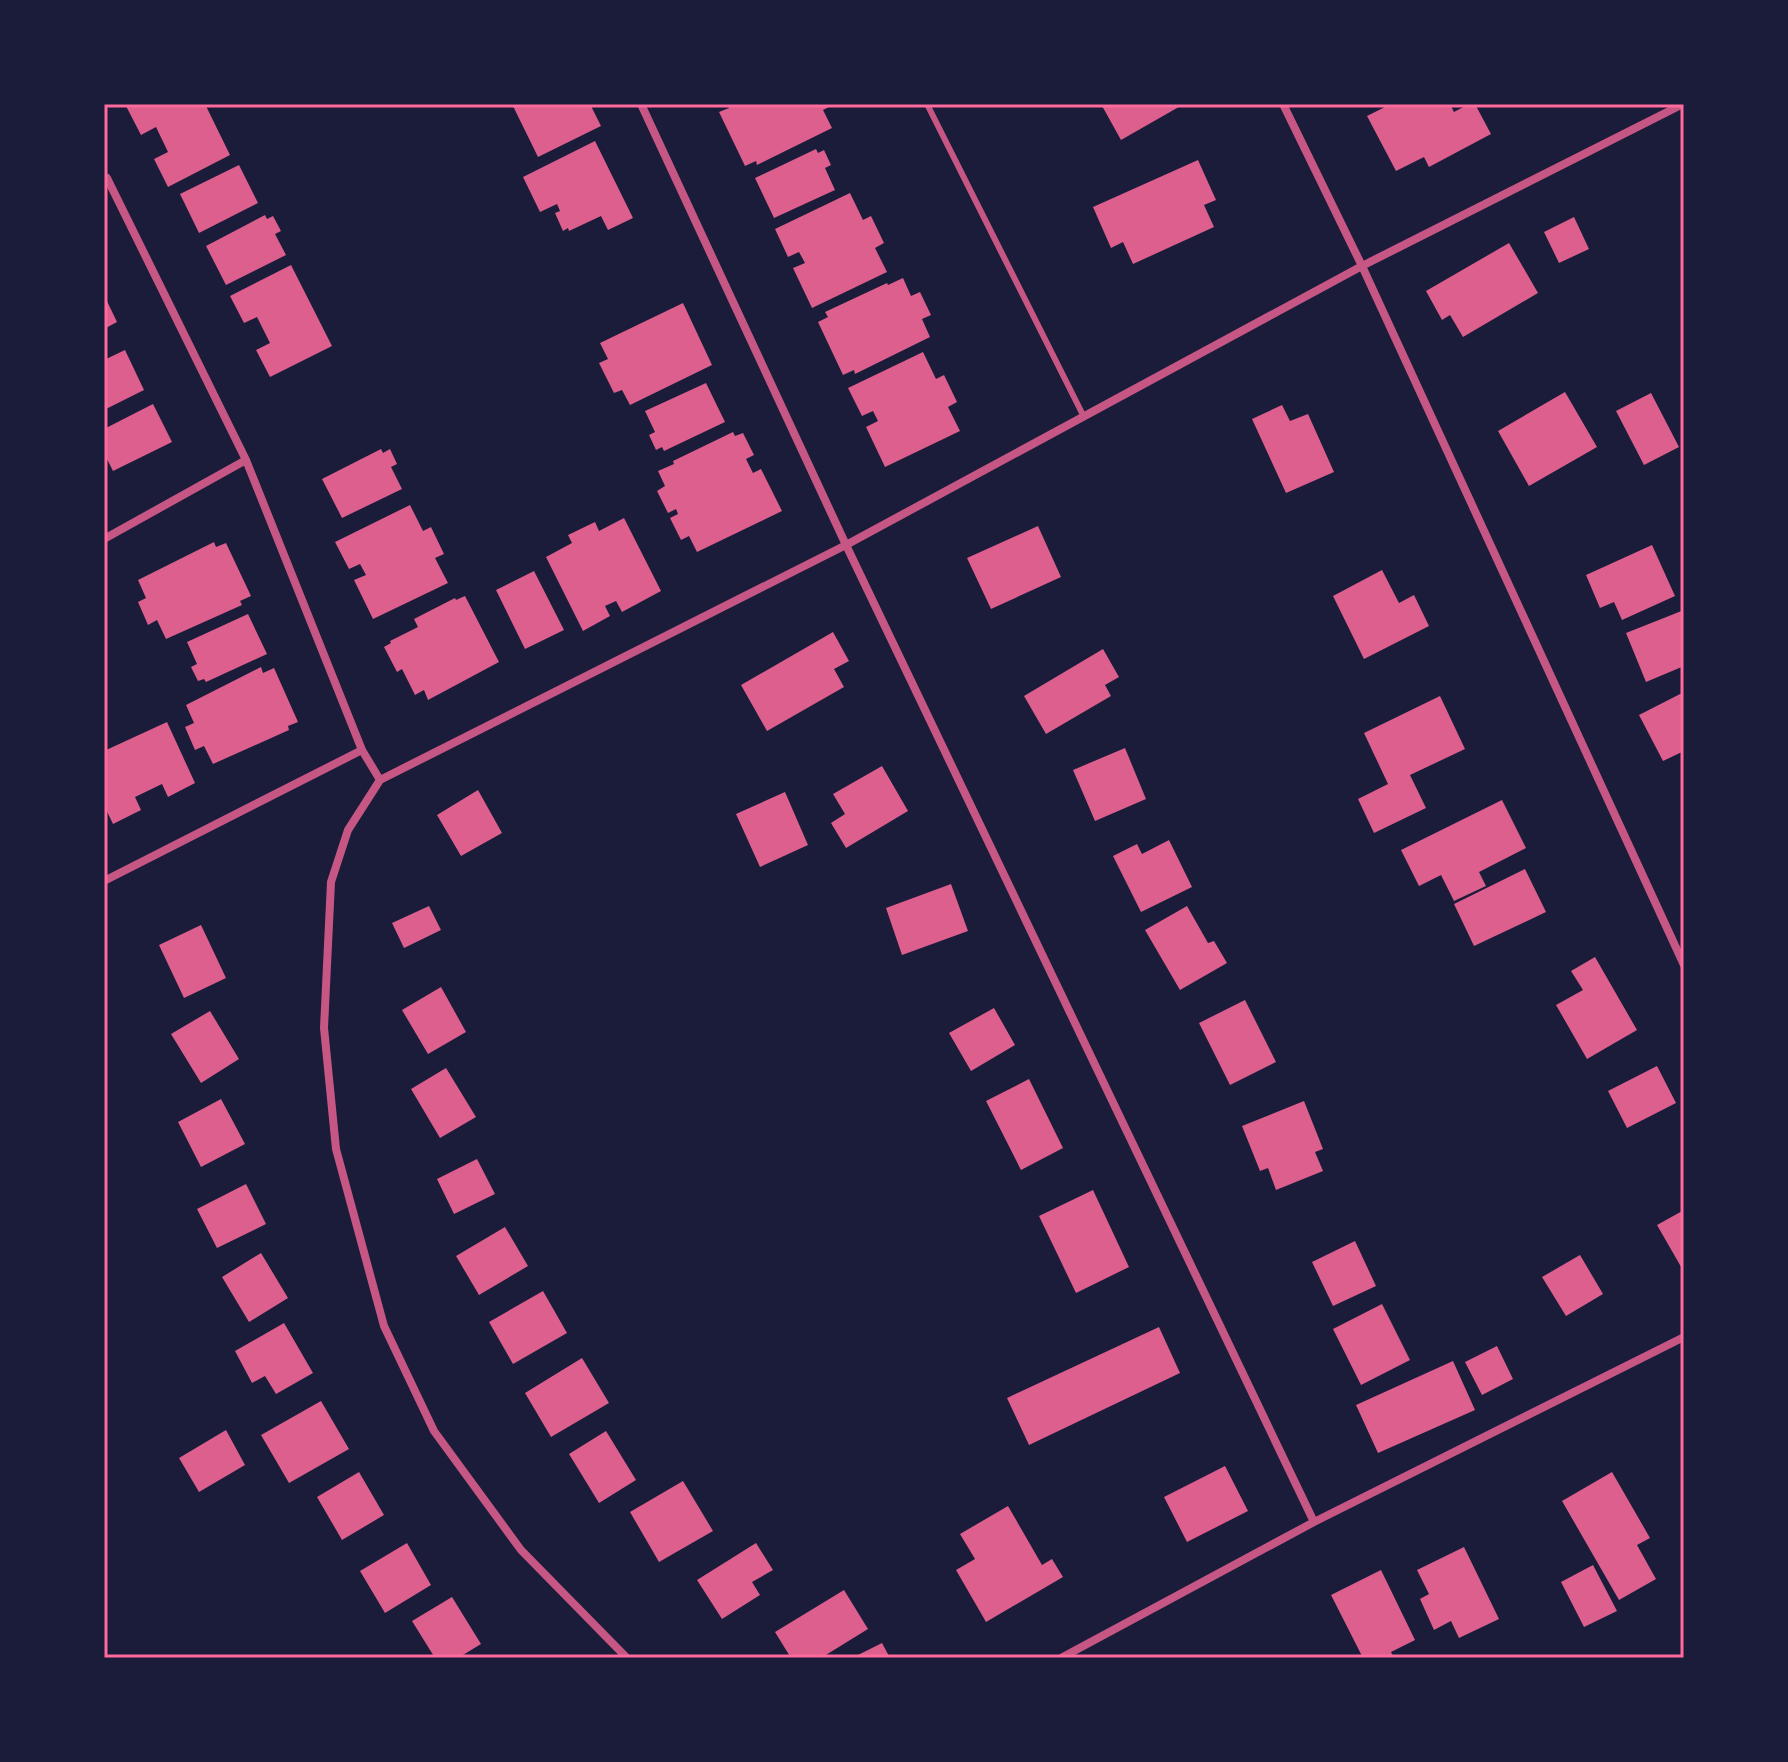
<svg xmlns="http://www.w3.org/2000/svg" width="1788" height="1762" viewBox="0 0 1788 1762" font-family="'Golos Text',sans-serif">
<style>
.building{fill:#dd5f8e}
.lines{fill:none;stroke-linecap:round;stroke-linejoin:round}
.service{stroke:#c65784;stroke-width:6}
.minor{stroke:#c65784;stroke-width:8}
.neatline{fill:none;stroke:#ff6b9d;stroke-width:3}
</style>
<rect width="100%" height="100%" fill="#1b1b3a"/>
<path class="building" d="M 130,104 L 205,104 L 230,155 L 168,187 L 154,159 L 168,152 L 156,127 L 141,135 L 126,106 Z
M 512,104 L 590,104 L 601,126 L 538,157 Z
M 728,104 L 835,104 L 823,110 L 832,128 L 757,165 L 756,161 L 745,166 L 719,112 L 729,108 Z
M 1101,104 L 1184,104 L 1121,140 Z
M 1391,104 L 1450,104 L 1454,112 L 1469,104 L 1475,104 L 1491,134 L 1429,167 L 1424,157 L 1396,171 L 1367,116 Z
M 595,141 L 633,218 L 608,230 L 601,216 L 569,231 L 568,228 L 563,231 L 555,213 L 560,211 L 557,204 L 540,212 L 523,177 Z
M 816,149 L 818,153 L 824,150 L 831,165 L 825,168 L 835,190 L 774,218 L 755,178 Z
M 1198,160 L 1216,200 L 1204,205 L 1214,227 L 1133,264 L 1123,242 L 1111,248 L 1093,207 Z
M 239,165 L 258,203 L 199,233 L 180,194 Z
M 850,193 L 863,220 L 871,216 L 884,243 L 875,248 L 887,272 L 812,308 L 793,268 L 805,263 L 799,252 L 788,257 L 775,229 Z
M 265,215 L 267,219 L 273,216 L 281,231 L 275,234 L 286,255 L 226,285 L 206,246 Z
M 1574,217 L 1589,249 L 1559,263 L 1544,232 Z
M 1509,243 L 1538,293 L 1463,337 L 1450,315 L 1442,320 L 1426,291 Z
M 291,265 L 332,346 L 270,377 L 256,350 L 270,343 L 257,317 L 244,323 L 230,296 Z
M 903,278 L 911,296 L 920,292 L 931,315 L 922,319 L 930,337 L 855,374 L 854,370 L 843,375 L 818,322 L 828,317 L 825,312 L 887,283 L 888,285 Z
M 104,295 L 117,322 L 104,329 Z
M 683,303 L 712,365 L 630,405 L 622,390 L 614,393 L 599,363 L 608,359 L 600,343 Z
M 125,350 L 144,390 L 104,410 L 104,360 Z
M 923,352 L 936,379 L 944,375 L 957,402 L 948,407 L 960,431 L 885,467 L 866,427 L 878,421 L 873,411 L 862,416 L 848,388 Z
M 706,383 L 725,422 L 664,451 L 662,447 L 656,450 L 649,435 L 655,432 L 645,411 Z
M 1565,392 L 1597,447 L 1529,486 L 1498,431 Z
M 1651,393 L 1679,447 L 1644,465 L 1616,411 Z
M 153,404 L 172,442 L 113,471 L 104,453 L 104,429 Z
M 1282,405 L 1290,421 L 1308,414 L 1334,472 L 1286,493 L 1252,419 Z
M 733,432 L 735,436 L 743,433 L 754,455 L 746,459 L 753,473 L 761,469 L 782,511 L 697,552 L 689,536 L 681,540 L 670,518 L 678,514 L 676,509 L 668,513 L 657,491 L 665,486 L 658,471 L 674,464 L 673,461 Z
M 381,449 L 383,453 L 390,449 L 397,464 L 391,467 L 402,489 L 342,518 L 322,479 Z
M 410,505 L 423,531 L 431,527 L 444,554 L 435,558 L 448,583 L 373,619 L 354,580 L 366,575 L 360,564 L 349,569 L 335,542 Z
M 624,518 L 661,591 L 622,612 L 616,601 L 605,606 L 610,616 L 583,631 L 546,557 L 572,543 L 568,535 L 595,522 L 599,531 Z
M 1038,526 L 1061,577 L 991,609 L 967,558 Z
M 214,542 L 216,547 L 226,543 L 251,596 L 240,601 L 242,605 L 166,639 L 157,620 L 148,625 L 138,602 L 146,598 L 138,580 Z
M 1652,545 L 1675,596 L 1622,620 L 1614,602 L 1600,608 L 1586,575 Z
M 1382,570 L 1399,603 L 1414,595 L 1429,626 L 1364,659 L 1333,596 Z
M 534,571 L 564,630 L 525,649 L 496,590 Z
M 465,596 L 499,662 L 428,700 L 424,690 L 415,695 L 402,669 L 397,672 L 384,647 L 391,643 L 390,641 L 418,627 L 414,619 L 455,598 L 456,600 Z
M 1684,610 L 1684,666 L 1646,682 L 1626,633 Z
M 248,614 L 267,654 L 206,682 L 204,679 L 198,681 L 191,667 L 197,664 L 187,642 Z
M 833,632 L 849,661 L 834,669 L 844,687 L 767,731 L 741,685 Z
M 1103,649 L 1119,677 L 1105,685 L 1111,696 L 1046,734 L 1024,696 Z
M 261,667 L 263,673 L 274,668 L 298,722 L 288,726 L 289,730 L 213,764 L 204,746 L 195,750 L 185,727 L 194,723 L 186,705 Z
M 1684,692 L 1684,751 L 1663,761 L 1639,715 Z
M 1440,696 L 1465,749 L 1410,775 L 1426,808 L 1374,833 L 1358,799 L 1388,784 L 1364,733 Z
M 167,722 L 195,783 L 168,797 L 162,784 L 135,797 L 141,810 L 113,824 L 104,805 L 104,751 Z
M 1125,748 L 1146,799 L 1095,821 L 1073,770 Z
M 882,766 L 908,811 L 846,848 L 831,823 L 845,814 L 833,794 Z
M 478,790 L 502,833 L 461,856 L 437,815 Z
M 785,792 L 808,845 L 760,867 L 736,814 Z
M 1502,800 L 1526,848 L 1479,872 L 1486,886 L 1454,901 L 1441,875 L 1419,886 L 1401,850 Z
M 1169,840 L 1192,887 L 1141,912 L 1113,856 L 1137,844 L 1142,854 Z
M 1525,869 L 1546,912 L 1474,946 L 1454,904 Z
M 951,884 L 968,931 L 902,955 L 886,908 Z
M 429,906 L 441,930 L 404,948 L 392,923 Z
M 1187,906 L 1208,943 L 1214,941 L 1227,963 L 1180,990 L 1145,930 Z
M 201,925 L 226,978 L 184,998 L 159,945 Z
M 1595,957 L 1637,1030 L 1587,1059 L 1556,1005 L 1583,990 L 1571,971 Z
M 441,987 L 466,1032 L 428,1054 L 402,1010 Z
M 1245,1000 L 1276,1062 L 1230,1085 L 1199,1023 Z
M 994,1008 L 1015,1045 L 971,1071 L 949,1033 Z
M 210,1011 L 239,1059 L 201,1083 L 171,1034 Z
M 1657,1066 L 1676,1103 L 1627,1128 L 1608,1091 Z
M 446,1068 L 476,1117 L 440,1138 L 411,1089 Z
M 1029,1079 L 1063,1148 L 1021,1170 L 986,1101 Z
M 221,1099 L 245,1144 L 201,1167 L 178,1122 Z
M 1304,1101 L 1323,1149 L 1315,1152 L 1323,1171 L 1276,1190 L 1268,1168 L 1260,1171 L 1242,1126 Z
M 477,1159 L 495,1194 L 454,1214 L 437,1179 Z
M 246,1184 L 266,1224 L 217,1248 L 197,1209 Z
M 1093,1190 L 1129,1267 L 1076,1293 L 1039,1216 Z
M 1684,1210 L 1684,1272 L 1657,1225 Z
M 505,1227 L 528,1266 L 479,1295 L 456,1256 Z
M 1355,1241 L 1376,1286 L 1333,1306 L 1312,1262 Z
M 261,1253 L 288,1298 L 249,1322 L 222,1277 Z
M 1580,1255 L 1603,1294 L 1566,1316 L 1542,1277 Z
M 543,1291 L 567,1333 L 513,1364 L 489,1322 Z
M 1382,1304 L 1410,1360 L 1361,1385 L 1333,1329 Z
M 284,1323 L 313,1373 L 276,1394 L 265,1376 L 252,1383 L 235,1351 Z
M 1159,1327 L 1180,1373 L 1029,1445 L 1007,1398 Z
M 1497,1346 L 1513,1379 L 1482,1395 L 1465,1362 Z
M 582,1358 L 609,1403 L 551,1437 L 525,1393 Z
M 1453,1361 L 1475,1410 L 1378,1453 L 1356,1405 Z
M 321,1401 L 349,1449 L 289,1483 L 261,1435 Z
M 226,1430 L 245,1465 L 199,1492 L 179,1458 Z
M 606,1431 L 636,1480 L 599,1503 L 569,1454 Z
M 1225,1466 L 1248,1511 L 1187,1542 L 1164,1497 Z
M 359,1472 L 384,1515 L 342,1540 L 317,1497 Z
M 1612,1472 L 1650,1538 L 1637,1545 L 1656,1579 L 1619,1600 L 1562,1501 Z
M 683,1481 L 713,1531 L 659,1562 L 630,1512 Z
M 1008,1506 L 1042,1565 L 1052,1559 L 1063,1577 L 986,1622 L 956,1570 L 975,1559 L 960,1534 Z
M 407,1543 L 431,1585 L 385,1613 L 360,1571 Z
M 756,1543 L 773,1570 L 752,1582 L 760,1595 L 722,1619 L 697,1580 Z
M 1464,1547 L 1499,1619 L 1459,1638 L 1451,1621 L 1434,1630 L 1420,1599 L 1429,1594 L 1417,1570 Z
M 1593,1565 L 1617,1611 L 1584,1627 L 1561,1582 Z
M 1381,1570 L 1415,1640 L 1391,1652 L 1394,1658 L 1363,1658 L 1331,1595 Z
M 844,1590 L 868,1629 L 821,1658 L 791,1658 L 775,1632 Z
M 452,1597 L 481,1644 L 458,1658 L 435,1658 L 412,1621 Z
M 882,1643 L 890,1658 L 852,1658 Z"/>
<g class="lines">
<path class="service" d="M 927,104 L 1084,417"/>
<path class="minor" d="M 641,104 L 846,545 L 1314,1522
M 1283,104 L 1362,266 L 1684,965
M 107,178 L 246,460 L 362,750 L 380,780 L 348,830 L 331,882 L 324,1028 L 336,1149 L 384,1326 L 434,1431 L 521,1550 L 627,1658
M 104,539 L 246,460
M 380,780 L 846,545 L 1362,266 L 1683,104
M 104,881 L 362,750
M 1061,1658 L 1314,1522 L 1684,1337"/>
</g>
<rect width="1788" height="1762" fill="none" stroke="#1b1b3a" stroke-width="212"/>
<rect x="106" y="106" width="1576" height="1550" class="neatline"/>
</svg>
